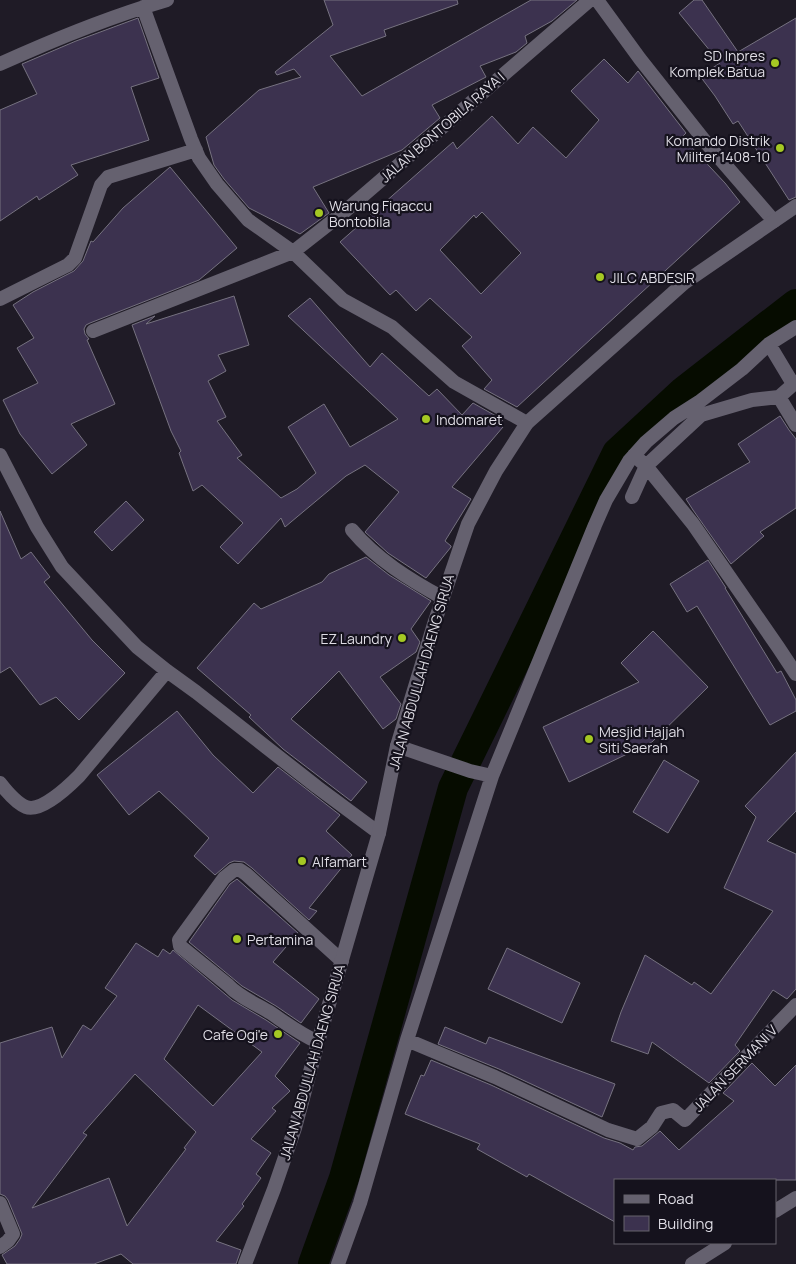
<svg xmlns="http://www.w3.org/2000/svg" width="796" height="1264" viewBox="0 0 796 1264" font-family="Manrope,sans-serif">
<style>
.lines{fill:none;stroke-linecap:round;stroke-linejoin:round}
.canal{stroke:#060c00;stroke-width:30}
.building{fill:#3c324f;stroke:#767280;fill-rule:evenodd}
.service{stroke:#65616f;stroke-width:14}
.minor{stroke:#65616f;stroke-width:14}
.secondary{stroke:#65616f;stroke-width:14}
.poi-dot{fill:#a5c823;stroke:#15121d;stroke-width:2}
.labels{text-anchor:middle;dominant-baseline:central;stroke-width:4.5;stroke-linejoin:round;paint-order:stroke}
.poi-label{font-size:14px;fill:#dfdde5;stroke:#15121d;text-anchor:start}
.street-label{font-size:14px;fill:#dfdde5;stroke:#15121d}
</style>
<rect width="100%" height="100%" fill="#1f1b26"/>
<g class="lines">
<path class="canal" d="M 313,1264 L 344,1178 L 453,788 L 617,453 L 684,391 L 796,304"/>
</g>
<path class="building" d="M 324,0 L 457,0 L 458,4 L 384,30 L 386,36 L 330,56 L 362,96 L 531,0 L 577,0 L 552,21 L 525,36 L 527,43 L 516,52 L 480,66 L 486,77 L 432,105 L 440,118 L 402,150 L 313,187 L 329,213 L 300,234 L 249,208 L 224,179 L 214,165 L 206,137 L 259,90 L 301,77 L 294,69 L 277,75 L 275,72 L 333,25 Z
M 694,0 L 702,0 L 738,52 L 796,18 L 796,197 L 789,200 L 738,121 L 733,124 L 715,96 L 700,76 L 720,63 L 679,13 Z
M 138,18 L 159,78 L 131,87 L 149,140 L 71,165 L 78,175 L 39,200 L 37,196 L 0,221 L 0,110 L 37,94 L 22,64 L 76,41 Z
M 604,59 L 628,83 L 638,71 L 686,133 L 682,137 L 725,183 L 740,202 L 517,407 L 484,389 L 492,380 L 462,346 L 472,337 L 430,298 L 416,311 L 396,290 L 390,295 L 340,242 L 453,142 L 457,149 L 492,116 L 518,144 L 533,127 L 566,158 L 599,120 L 571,91 ZM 482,212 L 521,253 L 481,294 L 440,250 L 474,215 L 476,218 Z
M 170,167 L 237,248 L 199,280 L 90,323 L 86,325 L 84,329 L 85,334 L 89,339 L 87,340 L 115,404 L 71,424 L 87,445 L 52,474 L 20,434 L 3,400 L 38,383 L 17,348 L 34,338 L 13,305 L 33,292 L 74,271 L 83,261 L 91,241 L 93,242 L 123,208 Z
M 234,296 L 249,345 L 218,355 L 226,371 L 208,381 L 226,417 L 217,421 L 242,455 L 237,458 L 281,498 L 297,489 L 316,473 L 288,427 L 324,404 L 350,447 L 398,419 L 288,316 L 310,298 L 370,367 L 382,353 L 429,396 L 437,389 L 462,415 L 473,403 L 503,420 L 498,424 L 503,427 L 452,487 L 471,499 L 445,541 L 451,546 L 451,547 L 426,578 L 388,553 L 365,532 L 399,492 L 365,465 L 346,476 L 285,527 L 281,518 L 238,564 L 220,547 L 243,523 L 202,485 L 193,491 L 179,453 L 181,451 L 171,431 L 132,325 L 155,316 L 146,324 Z
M 780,416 L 789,430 L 796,439 L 796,508 L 760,532 L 764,536 L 731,564 L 693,510 L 686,499 L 750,462 L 738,444 Z
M 126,501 L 144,520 L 112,551 L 94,532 Z
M 0,511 L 21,559 L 31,552 L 50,577 L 44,582 L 92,640 L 125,673 L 79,720 L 56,697 L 40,705 L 10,667 L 0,673 Z
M 366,557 L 389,575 L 431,601 L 411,629 L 420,642 L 416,652 L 380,677 L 401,704 L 396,719 L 383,729 L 339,671 L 291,719 L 367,782 L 351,801 L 283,749 L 249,717 L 251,715 L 197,668 L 254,603 L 261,609 L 322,582 L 329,574 Z
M 708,560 L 726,588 L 725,588 L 777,673 L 781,671 L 796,700 L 796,711 L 770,725 L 697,606 L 687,612 L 670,584 Z
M 653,631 L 708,687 L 652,742 L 569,782 L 543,727 L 639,682 L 621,663 Z
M 177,711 L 213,755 L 253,793 L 278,767 L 340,815 L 326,831 L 352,855 L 309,908 L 317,911 L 309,920 L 252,868 L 244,862 L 234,861 L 229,863 L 215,875 L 194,856 L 209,838 L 159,791 L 129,815 L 97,775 Z
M 796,752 L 796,811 L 767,841 L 796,854 L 796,989 L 787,999 L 773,990 L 735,1045 L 740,1051 L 709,1083 L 652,1042 L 648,1054 L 611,1041 L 621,1012 L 645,955 L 692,985 L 694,982 L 711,994 L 773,911 L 724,888 L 756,817 L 745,806 Z
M 664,760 L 699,781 L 668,833 L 633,812 Z
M 237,879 L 298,933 L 273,962 L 319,999 L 301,1023 L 276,1006 L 242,986 L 189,942 L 230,884 Z
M 136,943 L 158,957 L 163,949 L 170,954 L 173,950 L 232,1000 L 266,1020 L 300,1043 L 275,1076 L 290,1091 L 272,1108 L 276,1111 L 251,1139 L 271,1153 L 256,1174 L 261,1178 L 242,1204 L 244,1206 L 216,1241 L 241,1250 L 236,1264 L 133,1264 L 121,1254 L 94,1264 L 7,1264 L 2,1255 L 15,1246 L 20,1239 L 22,1234 L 8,1200 L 5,1196 L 0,1194 L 0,1043 L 52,1027 L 62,1058 L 83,1025 L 91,1030 L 117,996 L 105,988 ZM 198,1005 L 262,1052 L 213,1106 L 164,1059 ZM 135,1074 L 196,1132 L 184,1148 L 186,1149 L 127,1226 L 109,1178 L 32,1208 L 87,1135 L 83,1133 Z
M 507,948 L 580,983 L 562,1023 L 488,989 Z
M 445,1027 L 486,1044 L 489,1037 L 615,1084 L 602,1117 L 499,1069 L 438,1044 Z
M 431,1060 L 491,1085 L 604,1138 L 620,1143 L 633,1150 L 635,1147 L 642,1146 L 660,1131 L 679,1150 L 734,1101 L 723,1093 L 752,1063 L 775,1086 L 796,1065 L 796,1180 L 615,1180 L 615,1222 L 529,1174 L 527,1177 L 477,1149 L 480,1144 L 405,1114 L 421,1075 L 424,1076 Z"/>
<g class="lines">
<path class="service" d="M 318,1042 C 300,1034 287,1024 271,1013 C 256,1004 239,997 228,985 L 180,946 L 179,940 L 224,878 L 234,870 L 240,870 L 246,874 L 342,961"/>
<path class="minor" d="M 597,0 L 640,59 L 708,145 L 774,221
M 143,7 L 191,139 L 199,158 L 217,184 L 248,220 L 293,252 L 343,300 L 392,327 L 454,382 L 527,423
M 0,64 C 55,39 109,17 167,0
M 0,299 L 68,265 L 75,258 L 101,185 L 108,177 L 196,150
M 93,331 L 293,252 L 344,212 L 590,0
M 769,344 L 793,384
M 779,397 L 796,425
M 0,455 L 37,527 L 62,567 L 137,647 L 167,671 L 196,692 L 317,787 L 379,833
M 634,455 L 646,466 L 693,524 L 778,647 L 796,674
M 632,497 L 646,466 L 701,415 L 752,400 L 779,397 L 796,382
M 352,530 C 376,559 410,580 443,598
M 397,746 L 470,771 L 492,776
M 0,783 C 7,792 16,803 26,807 C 41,813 69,786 79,776 L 167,671
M 407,1040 L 495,1077 L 608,1130 L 637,1139 L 652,1127 L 661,1113 L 673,1110 L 685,1120 L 796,1005
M 0,1203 L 13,1234 L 8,1241 L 0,1247
M 775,1211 L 796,1198
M 338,1264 L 360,1203 L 407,1040 L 492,776 L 595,525 L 606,500 L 629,461 L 646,442 L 674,418 L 699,402 L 742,369 L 769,344 L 796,327
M 692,1264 L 725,1243"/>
<path class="secondary" d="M 245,1264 L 274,1189 L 295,1128 L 318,1042 L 379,833 L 397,746 L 434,624 L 468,524 L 496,471 L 527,423 L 684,283 L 796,206"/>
</g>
<g class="poi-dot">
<circle cx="775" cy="63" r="5"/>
<circle cx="780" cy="148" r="5"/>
<circle cx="319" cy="213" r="5"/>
<circle cx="600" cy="277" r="5"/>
<circle cx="426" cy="419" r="5"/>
<circle cx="402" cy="638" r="5"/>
<circle cx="589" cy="739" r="5"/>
<circle cx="302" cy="861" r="5"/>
<circle cx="237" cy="939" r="5"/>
<circle cx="278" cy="1034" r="5"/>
</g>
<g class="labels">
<g class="poi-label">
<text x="765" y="55" text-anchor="end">SD Inpres<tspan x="765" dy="16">Komplek Batua</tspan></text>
<text x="770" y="140" text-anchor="end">Komando Distrik<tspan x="770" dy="16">Militer 1408-10</tspan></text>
<text x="329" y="205">Warung Fiqaccu<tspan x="329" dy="16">Bontobila</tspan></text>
<text x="610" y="277">JILC ABDESIR</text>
<text x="436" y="419">Indomaret</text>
<text x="392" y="638" text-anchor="end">EZ Laundry</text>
<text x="599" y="731">Mesjid Hajjah<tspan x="599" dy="16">Siti Saerah</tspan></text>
<text x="312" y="861">Alfamart</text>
<text x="247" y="939">Pertamina</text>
<text x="268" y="1034" text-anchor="end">Cafe Ogi'e</text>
</g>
<g class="street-label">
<text transform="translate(442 127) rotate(-41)">JALAN BONTOBILA RAYA I</text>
<text transform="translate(421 672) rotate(-74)">JALAN ABDULLAH DAENG SIRUA</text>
<text transform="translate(312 1062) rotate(-74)">JALAN ABDULLAH DAENG SIRUA</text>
<text transform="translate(735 1068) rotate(-46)">JALAN SERMANI V</text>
</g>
</g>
<rect x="614" y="1179" width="162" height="65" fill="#15121d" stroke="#66636d"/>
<rect x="624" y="1195" width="25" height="8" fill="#65616f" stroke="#66636d"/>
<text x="658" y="1204" font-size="15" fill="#dfdde5">Road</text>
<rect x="624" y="1216" width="25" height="15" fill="#3c324f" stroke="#66636d"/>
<text x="658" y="1229" font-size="15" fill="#dfdde5">Building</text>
</svg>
